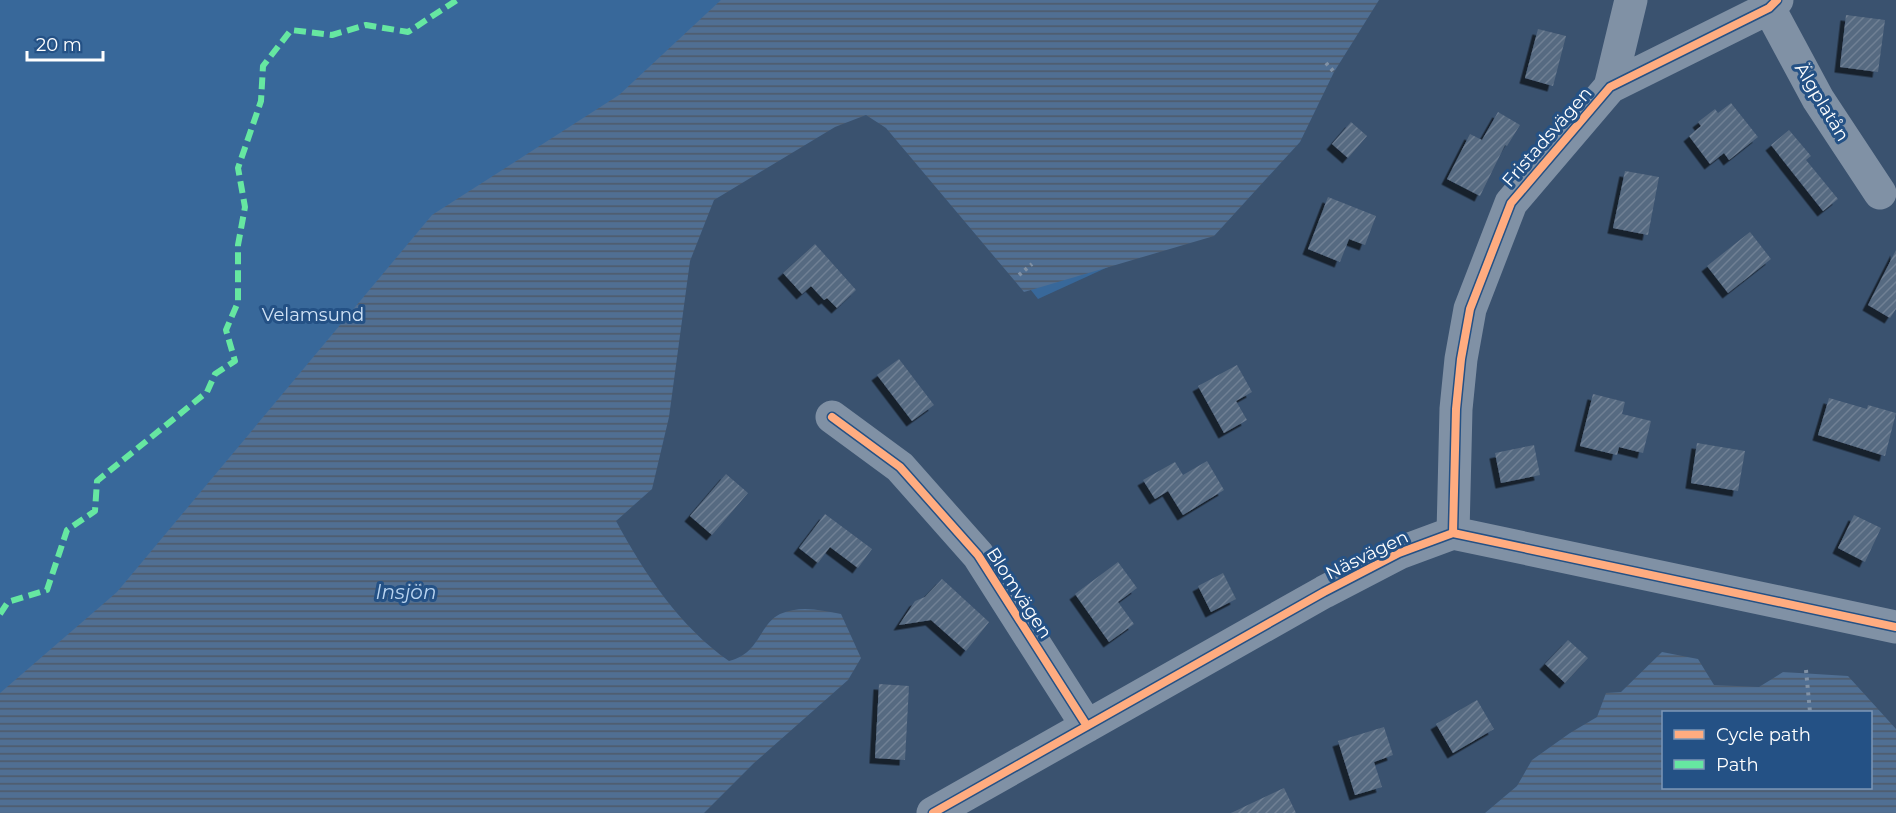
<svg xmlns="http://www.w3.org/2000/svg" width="1896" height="813" viewBox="0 0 1896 813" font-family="Montserrat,sans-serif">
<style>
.green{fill:#38689a}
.water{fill:url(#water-rules);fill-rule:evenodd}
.building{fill:url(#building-hatch);filter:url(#shadow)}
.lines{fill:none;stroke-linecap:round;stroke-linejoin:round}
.path{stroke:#8091a5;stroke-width:4;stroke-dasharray:3 4.5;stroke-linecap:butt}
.minor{stroke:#8091a5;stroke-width:33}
.quiet{stroke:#66e7a1;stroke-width:6;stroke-dasharray:12 6;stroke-linecap:butt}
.cycleway-casing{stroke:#245185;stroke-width:11}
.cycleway{stroke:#ffac80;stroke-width:8}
.labels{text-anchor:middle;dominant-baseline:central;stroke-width:6;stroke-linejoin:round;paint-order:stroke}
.street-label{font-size:18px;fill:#fff;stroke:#245185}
.park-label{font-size:18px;fill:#d1e3f6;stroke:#245185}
.water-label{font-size:20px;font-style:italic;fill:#b9d4f0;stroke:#245185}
</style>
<defs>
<pattern id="water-rules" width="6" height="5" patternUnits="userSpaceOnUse" patternTransform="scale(1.5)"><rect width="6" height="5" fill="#506f93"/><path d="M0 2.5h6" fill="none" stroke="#4e5a68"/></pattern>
<pattern id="building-hatch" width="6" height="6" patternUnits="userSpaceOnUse" patternTransform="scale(1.5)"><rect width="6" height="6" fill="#576a81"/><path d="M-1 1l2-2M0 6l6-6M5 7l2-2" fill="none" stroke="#708094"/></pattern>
<filter id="shadow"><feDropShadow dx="-5.5" dy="5.5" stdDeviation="0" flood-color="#0009"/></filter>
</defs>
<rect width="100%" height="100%" fill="#3a526f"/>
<path class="green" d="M 0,0 L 1317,0 L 1189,230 L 1038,299 L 1019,275 L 876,32 L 0,813 Z"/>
<path class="water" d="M 721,0 L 1379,0 L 1334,72 L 1300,142 L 1214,236 L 1024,292 L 886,128 L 866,115 L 835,127 L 714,200 L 690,261 L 669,417 L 652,489 L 616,521 C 644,573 680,627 729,661 C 760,654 759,624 780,614 C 800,605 821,610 841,614 L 861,658 L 848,680 L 754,763 L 704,813 L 0,813 L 0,693 L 117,592 L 432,215 L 619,95 Z
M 1662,652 L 1698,659 L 1714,685 L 1759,687 L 1783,672 L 1848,676 L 1896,729 L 1896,813 L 1485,813 L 1517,786 L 1532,760 L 1570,733 L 1597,717 L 1606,693 L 1621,692 ZM 1870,712 L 1870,788 L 1664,788 L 1664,712 Z"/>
<path class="building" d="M 1846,15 L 1885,20 L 1878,72 L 1840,67 Z
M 1538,29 L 1566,36 L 1553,86 L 1525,78 Z
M 1731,103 L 1758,137 L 1729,160 L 1724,153 L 1710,164 L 1689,136 L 1701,126 L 1698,122 L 1715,109 L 1718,113 Z
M 1498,112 L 1520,125 L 1507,146 L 1505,145 L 1480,196 L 1447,179 L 1470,134 L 1482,140 Z
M 1351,122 L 1367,136 L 1348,158 L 1332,144 Z
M 1789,130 L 1811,156 L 1806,160 L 1838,199 L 1823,211 L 1771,145 Z
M 1625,171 L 1659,177 L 1648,235 L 1613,228 Z
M 1328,197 L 1376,216 L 1365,245 L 1349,239 L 1340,262 L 1308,249 Z
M 1750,232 L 1771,259 L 1728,293 L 1707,266 Z
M 815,244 L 856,290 L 837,308 L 827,298 L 824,300 L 811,286 L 802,294 L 783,273 Z
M 1896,250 L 1896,309 L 1890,318 L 1868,305 Z
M 899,359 L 934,405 L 912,421 L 877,375 Z
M 1237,365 L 1252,392 L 1236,401 L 1247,420 L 1224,433 L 1198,386 Z
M 1593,394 L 1625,402 L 1622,414 L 1651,421 L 1643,453 L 1619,447 L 1617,455 L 1580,446 Z
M 1829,398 L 1867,409 L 1868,405 L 1896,413 L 1885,456 L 1818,435 Z
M 1697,443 L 1745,451 L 1738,491 L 1691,483 Z
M 1534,445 L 1540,475 L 1501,483 L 1495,453 Z
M 1207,461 L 1224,490 L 1183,515 L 1168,491 L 1155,499 L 1143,480 L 1175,462 L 1183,475 Z
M 726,474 L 748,493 L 712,535 L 690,516 Z
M 825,514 L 872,549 L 858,568 L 830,547 L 818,563 L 799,548 Z
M 1854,515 L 1881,528 L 1865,562 L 1838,548 Z
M 1118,562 L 1137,588 L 1118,602 L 1134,624 L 1109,642 L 1075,594 Z
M 1223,573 L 1236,599 L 1211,612 L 1198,586 Z
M 942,579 L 989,622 L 966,651 L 931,620 L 899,625 L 915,601 L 925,597 Z
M 1568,640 L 1588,658 L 1565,683 L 1545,664 Z
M 879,684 L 909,686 L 905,760 L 875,758 Z
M 1477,700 L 1494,729 L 1453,753 L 1436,724 Z
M 1384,727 L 1393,755 L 1374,762 L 1382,787 L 1355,795 L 1338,741 Z
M 1284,788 L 1296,813 L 1231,813 Z"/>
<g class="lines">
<path class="path" d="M 1326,63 L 1334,72
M 1019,275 L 1032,264
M 1806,670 L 1810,712"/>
<path class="minor" d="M 1769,8 L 1818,99 L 1880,193
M 1610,87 L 1631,0
M 832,417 L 900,467 L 978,555 L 1087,726
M 1453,533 L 1456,409 L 1461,359 L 1470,309 L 1511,203 L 1610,87 L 1769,8 L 1777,0
M 933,813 L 1324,592 L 1399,553 L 1453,533 L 1896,627"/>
<path class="quiet" d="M 0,614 L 8,602 L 47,590 L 67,530 L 95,511 L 97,481 L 207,392 L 215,374 L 235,361 L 226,330 L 238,302 L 238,245 L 245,207 L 238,168 L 261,101 L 263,66 L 291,30 L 332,35 L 366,25 L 408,32 L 457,0"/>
<defs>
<path id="cycleway" d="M 832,417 L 900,467 L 978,555 L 1087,726
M 1453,533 L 1456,409 L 1461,359 L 1470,309 L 1511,203 L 1610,87 L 1769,8 L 1777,0
M 933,813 L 1324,592 L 1399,553 L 1453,533 L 1896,627"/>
</defs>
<use href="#cycleway" class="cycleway-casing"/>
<use href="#cycleway" class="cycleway"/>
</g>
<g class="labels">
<g class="street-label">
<text transform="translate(1822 102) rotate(59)">Älgplatån</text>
<text transform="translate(1547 137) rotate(-49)">Fristadsvägen</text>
<text transform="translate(1367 555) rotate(-26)">Näsvägen</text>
<text transform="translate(1019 593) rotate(57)">Blomvägen</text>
</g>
<g class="park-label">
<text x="313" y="315">Velamsund</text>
</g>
<g class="water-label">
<text x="406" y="592">Insjön</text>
</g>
</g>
<rect x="1662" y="711" width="210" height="78" fill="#245185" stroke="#7c97b6" stroke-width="1.5"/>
<rect x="1674" y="730" width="30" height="9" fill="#ffac80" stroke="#7c97b6" stroke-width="1.5"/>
<text x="1716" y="741" font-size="18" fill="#ffffff">Cycle path</text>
<rect x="1674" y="760" width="30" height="9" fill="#66e7a1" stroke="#7c97b6" stroke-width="1.5"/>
<text x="1716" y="771" font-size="18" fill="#ffffff">Path</text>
<path d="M27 51v9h76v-9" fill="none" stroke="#ffffff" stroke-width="3"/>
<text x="36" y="51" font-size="18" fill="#ffffff" stroke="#245185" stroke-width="4.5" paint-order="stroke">20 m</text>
</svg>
